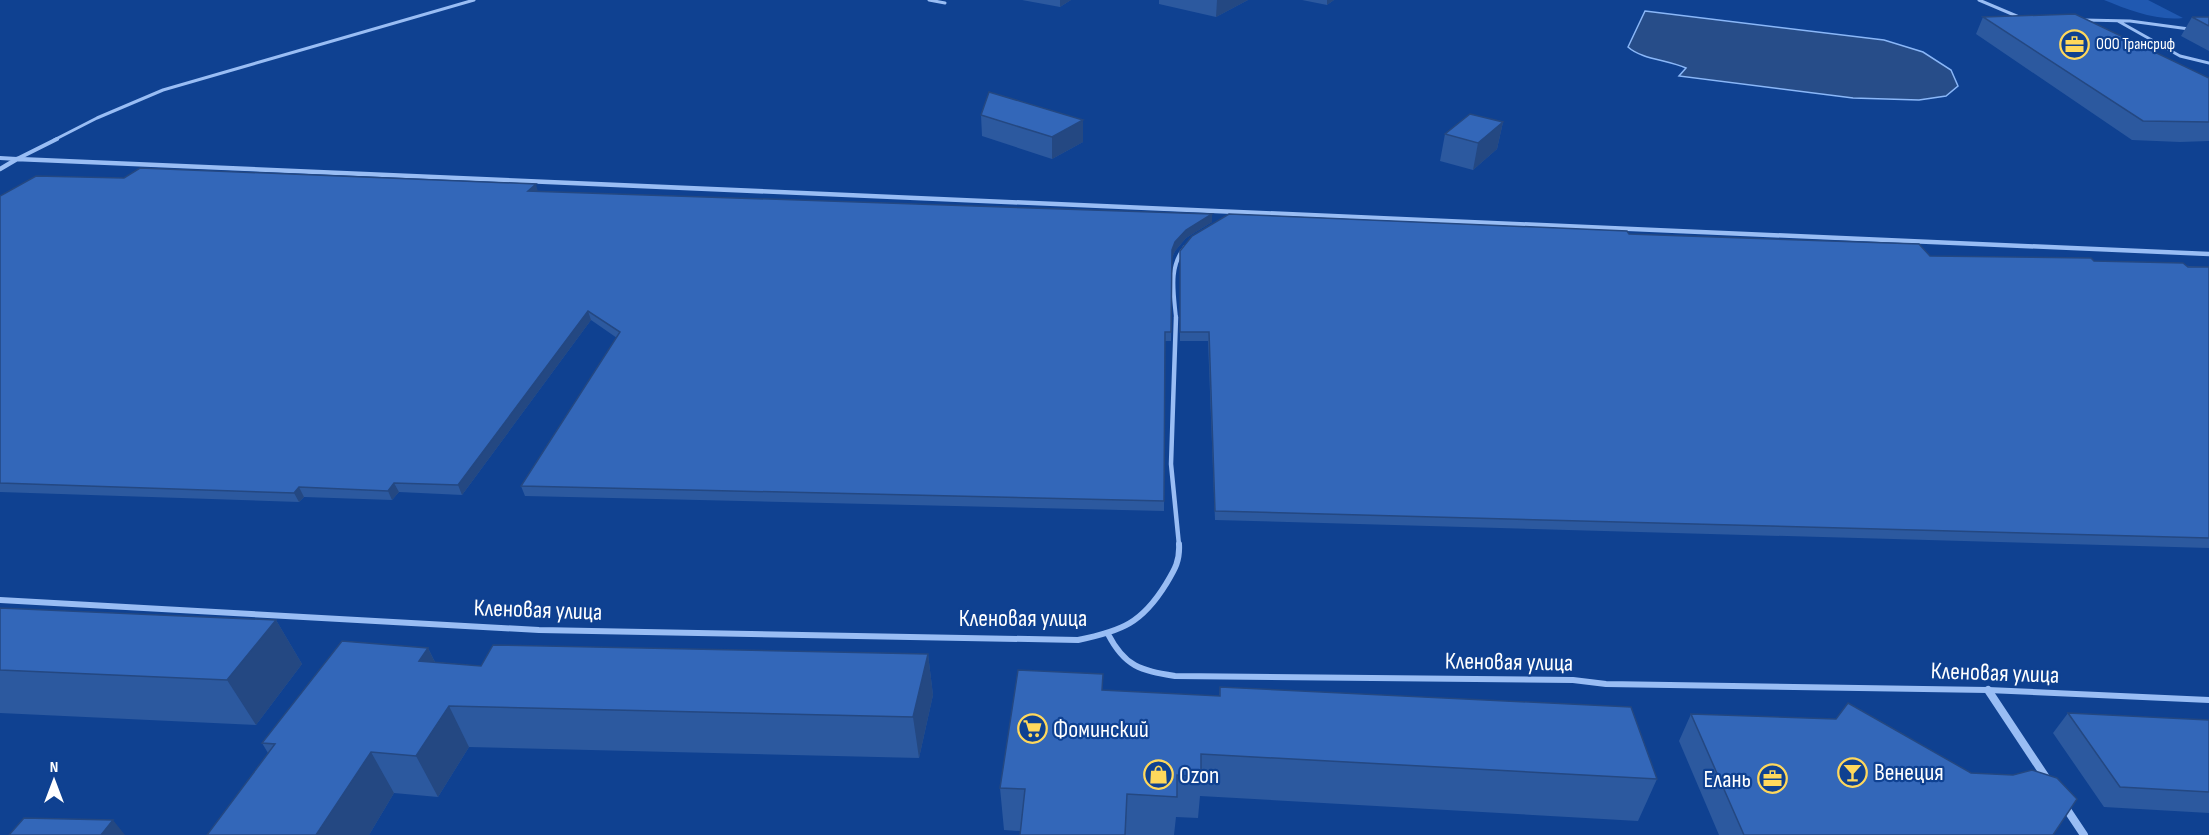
<svg xmlns="http://www.w3.org/2000/svg" width="2209" height="835" viewBox="0 0 2209 835" font-family="'Sofia Sans Condensed',sans-serif">
<style>
.green{fill:#2059b1}
.water{fill:#274d89;stroke:#8ab7f8;stroke-width:1.5}
.lines{fill:none;stroke-linecap:round;stroke-linejoin:round}
.lane-far3{stroke:#99bdf4;stroke-width:3}
.lane-far2{stroke:#99bdf4;stroke-width:4}
.lane-far1{stroke:#99bdf4;stroke-width:4.5}
.lane{stroke:#99bdf4;stroke-width:6}
.street-far1{stroke:#99bdf4;stroke-width:4.5}
.street{stroke:#99bdf4;stroke-width:8}
.wall{fill:#2c599f}
.shaded-wall{fill:#244882}
.building{fill:#3367b9;stroke:#244882;stroke-width:1.5}
.labels{text-anchor:middle;dominant-baseline:central;stroke-width:4.5;stroke-linejoin:round;paint-order:stroke}
.far-poi-label{font-size:16px;fill:#fff;stroke:#0f4191;text-anchor:start}
.near-street-label{font-size:24px;fill:#fff;stroke:#0f4191}
.near-poi-label{font-size:24px;fill:#fff;stroke:#0f4191;text-anchor:start}
</style>
<rect width="100%" height="100%" fill="#0f4191"/>
<path class="green" d="M 2104,0 L 2148,0 L 2183,18 C 2156,21 2129,10 2104,0 Z"/>
<path class="water" d="M 1645,11 L 1884,40 L 1923,52 L 1951,70 L 1958,86 L 1946,96 L 1919,100 L 1853,98 L 1679,76 L 1686,68 C 1668,60 1641,59 1628,47 Z"/>
<g class="lines">
<path class="lane-far3" d="M 929,0 L 945,3
M 1979,0 L 2019,17
M 2084,20 L 2130,21 L 2189,29
M 2118,21 L 2180,56 L 2209,63
M 54,140 L 97,118 L 163,90 L 474,0"/>
<path class="lane-far2" d="M 0,158 L 17,159 L 57,139
M 1176,318 C 1174,294 1168,267 1185,247"/>
<path class="lane-far1" d="M 1176,317 L 1171,464 L 1179,545"/>
<path class="lane" d="M 0,600 L 539,630 L 1078,640 C 1122,631 1142,623 1166,584 C 1175,569 1180,561 1179,544
M 1108,634 C 1125,667 1140,670 1175,676 L 1573,680 L 1606,684 L 1988,690 L 2209,700"/>
<path class="street-far1" d="M 0,169 L 17,159 L 2209,254"/>
<path class="street" d="M 1988,690 L 2047,779
M 2064,805 L 2084,835"/>
</g>
<path class="wall" d="M 1022,0 L 1071,0 L 1060,7 Z
M 1159,0 L 1248,0 L 1216,17 L 1159,4 Z
M 1302,0 L 1334,0 L 1327,5 Z
M 1983,17 L 2209,78 L 2209,141 L 2180,142 L 2132,140 L 1976,34 Z
M 2192,17 L 2209,17 L 2209,51 L 2181,36 Z
M 981,115 L 1083,120 L 1083,142 L 1052,159 L 982,136 Z
M 1503,122 L 1497,149 L 1473,170 L 1440,161 L 1445,134 Z
M 538,191 L 1212,222 L 1186,238 L 1175,251 L 1172,258 L 1171,341 L 1165,341 L 1164,511 L 525,496 L 521,486 L 617,338 L 591,320 L 462,495 L 399,492 L 392,500 L 304,497 L 299,502 L 0,492 L 0,196 Z
M 1629,234 L 1930,256 L 2094,261 L 2209,267 L 2209,548 L 1215,520 L 1208,341 L 1180,341 L 1180,260 Z
M 0,608 L 276,620 L 302,664 L 256,725 L 0,713 Z
M 428,648 L 435,662 L 481,666 L 928,654 L 933,695 L 919,758 L 469,747 L 438,797 L 394,793 L 369,835 L 207,835 L 268,753 L 262,743 Z
M 1220,687 L 1657,779 L 1638,821 L 1200,796 L 1198,818 L 1176,817 L 1174,835 L 1020,835 L 1020,831 L 1004,830 L 1000,788 L 1103,690 L 1219,696 Z
M 2068,713 L 2209,720 L 2209,813 L 2104,807 L 2053,733 Z
M 1691,714 L 2053,835 L 1719,835 L 1679,741 Z"/>
<path class="shaded-wall" d="M 1060,0 L 1071,0 L 1060,7 Z
M 1217,0 L 1248,0 L 1216,17 Z
M 1327,0 L 1334,0 L 1327,5 Z
M 1083,120 L 1083,142 L 1052,159 L 1052,137 Z
M 1503,122 L 1497,149 L 1473,170 L 1478,143 Z
M 536,184 L 538,192 L 528,191 Z
M 1212,214 L 1212,222 L 1186,238 L 1175,251 L 1172,258 L 1172,250 L 1175,242 L 1186,230 Z
M 588,311 L 591,320 L 462,495 L 458,485 Z
M 394,483 L 399,492 L 392,500 L 388,491 Z
M 299,487 L 304,497 L 299,502 L 294,493 Z
M 276,620 L 302,664 L 256,725 L 227,680 Z
M 428,648 L 448,689 L 419,661 Z
M 928,654 L 933,695 L 919,758 L 913,717 Z
M 449,706 L 469,747 L 438,797 L 416,756 Z
M 371,752 L 394,793 L 369,835 L 316,835 Z
M 113,820 L 125,835 L 101,835 Z"/>
<path class="building" d="M 2075,14 L 2209,78 L 2209,122 L 2143,121 L 1983,17 Z
M 2192,17 L 2209,17 L 2209,26 Z
M 989,92 L 1083,120 L 1052,137 L 981,115 Z
M 1470,114 L 1503,122 L 1478,143 L 1445,134 Z
M 140,168 L 536,184 L 528,191 L 1212,214 L 1186,230 L 1175,242 L 1172,250 L 1171,332 L 1165,332 L 1164,501 L 521,486 L 620,332 L 588,311 L 458,485 L 394,483 L 388,491 L 299,487 L 294,493 L 0,483 L 0,196 L 36,176 L 124,178 Z
M 1229,214 L 1627,231 L 1629,234 L 1919,244 L 1930,256 L 2091,258 L 2094,261 L 2183,263 L 2188,267 L 2209,267 L 2209,538 L 1215,511 L 1209,332 L 1180,332 L 1180,251 L 1192,236 Z
M 0,608 L 276,620 L 227,680 L 0,670 Z
M 342,641 L 428,648 L 419,661 L 481,666 L 493,645 L 928,654 L 913,717 L 449,706 L 416,756 L 371,752 L 316,835 L 207,835 L 275,744 L 262,743 Z
M 1018,670 L 1103,674 L 1102,690 L 1220,696 L 1220,687 L 1631,707 L 1657,779 L 1201,754 L 1201,777 L 1177,775 L 1177,797 L 1127,794 L 1125,835 L 1020,835 L 1025,789 L 1000,788 Z
M 1848,703 L 1971,773 L 2013,775 L 2032,770 L 2057,778 L 2077,799 L 2053,835 L 1744,835 L 1691,714 L 1836,719 Z
M 2068,713 L 2209,720 L 2209,792 L 2120,787 Z
M 24,818 L 113,820 L 101,835 L 9,835 Z"/>
<defs>
<symbol id="office-ring" viewBox="-11 -11 22 22"><circle r="9.5" fill="#0f4191" stroke="#ffd85c" stroke-width="1.5"/><path d="M-6-3h4V-5.5h4V-3h4V5H-6ZM-1-4.5V-3h2v-1.5ZM-6 0V1H6V0Z" fill="#ffd85c"/></symbol>
<symbol id="supermarket-ring" viewBox="-11 -11 22 22"><circle r="9.5" fill="#0f4191" stroke="#ffd85c" stroke-width="1.5"/><path d="M-6-5.5h2.5l.6 2H6L4.5 2H-2.5L-4.4-4H-6ZM-1.5 3.2a1.3 1.3 0 1 0 .1 0ZM3 3.2a1.3 1.3 0 1 0 .1 0Z" fill="#ffd85c"/></symbol>
<symbol id="bar-ring" viewBox="-11 -11 22 22"><circle r="9.5" fill="#0f4191" stroke="#ffd85c" stroke-width="1.5"/><path d="M-6-5H6L.8 .8V4.5H3.5V6h-7V4.5H-.8V.8Z" fill="#ffd85c"/></symbol>
<symbol id="shop-ring" viewBox="-11 -11 22 22"><circle r="9.5" fill="#0f4191" stroke="#ffd85c" stroke-width="1.5"/><path d="M-5-2.5h2.3a2.7 3.5 0 0 1 5.4 0H5L5.5 6h-11ZM-1.5-2.5h3a1.5 2.3 0 0 0-3 0Z" fill="#ffd85c"/></symbol>
</defs>
<g fill-rule="evenodd">
<use href="#office-ring" x="2058" y="28" width="33" height="33"/>
<use href="#supermarket-ring" x="1016" y="712" width="33" height="33"/>
<use href="#bar-ring" x="1836" y="756" width="33" height="33"/>
<use href="#shop-ring" x="1142" y="758" width="33" height="33"/>
<use href="#office-ring" x="1756" y="762" width="33" height="33"/>
</g>
<g class="labels">
<g class="far-poi-label">
<text x="2096" y="44">ООО Трансриф</text>
</g>
<g class="near-street-label">
<text transform="translate(538 610) rotate(2)">Кленовая улица</text>
<text x="1023" y="618">Кленовая улица</text>
<text transform="translate(1509 662) rotate(1)">Кленовая улица</text>
<text transform="translate(1995 673) rotate(2)">Кленовая улица</text>
</g>
<g class="near-poi-label">
<text x="1053" y="729">Фоминский</text>
<text x="1874" y="772">Венеция</text>
<text x="1179" y="775">Ozon</text>
<text x="1751" y="779" text-anchor="end">Елань</text>
</g>
</g>
<g transform="translate(54 781)" stroke="#0f4191" stroke-width="4.5" paint-order="stroke">
<path d="M0-4.5L10 22L0 15L-10 22Z" fill="#ffffff"/>
<text y="-9" font-size="16" font-weight="bold" text-anchor="middle" fill="#ffffff">N</text>
</g>
</svg>
